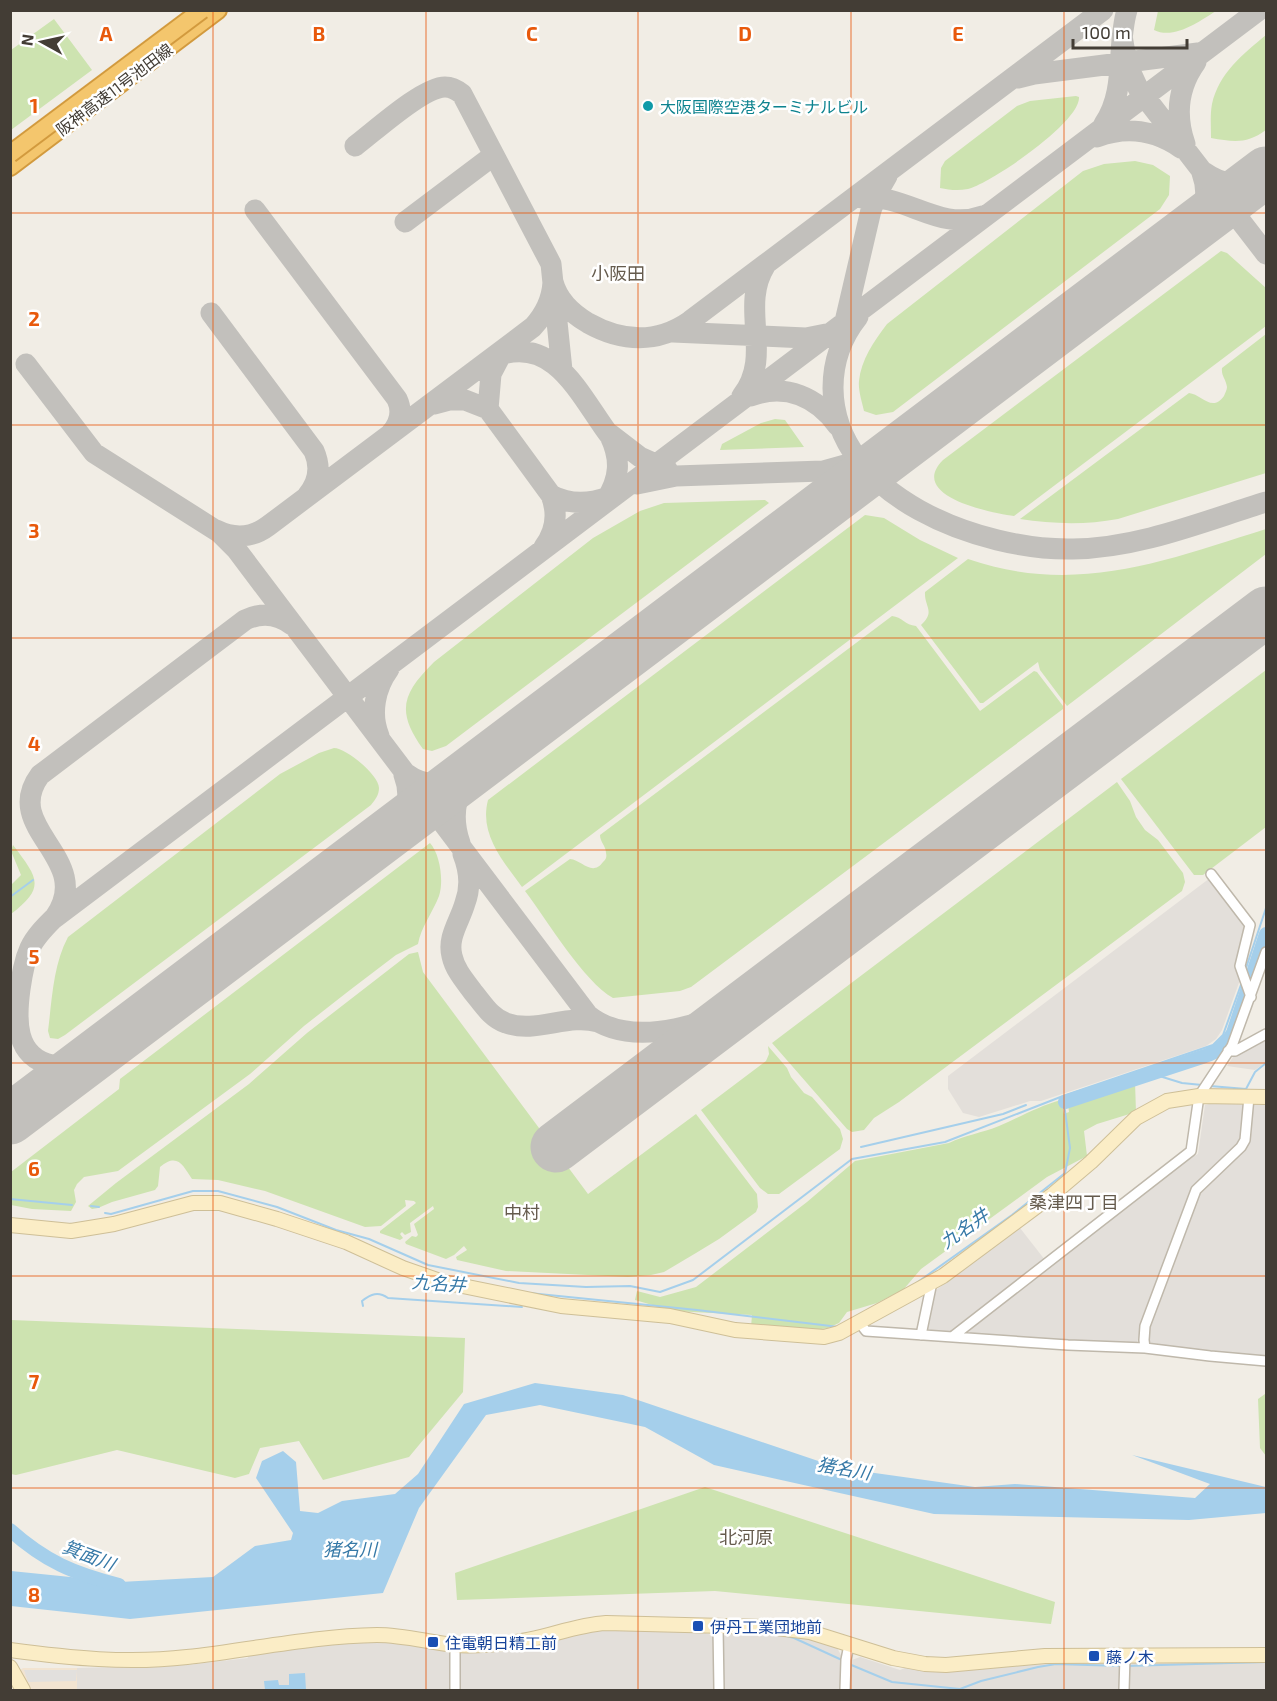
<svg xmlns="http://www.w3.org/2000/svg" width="1277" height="1701" viewBox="0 0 1277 1701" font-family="'Exo 2','Noto Sans JP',sans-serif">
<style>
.commercial{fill:#f2e4d1}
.industrial{fill:#e3dfda}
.green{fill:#cde3b0}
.parking{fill:#e2e0dd}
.water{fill:#a5cfeb}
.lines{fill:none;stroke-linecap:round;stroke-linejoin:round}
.stream{stroke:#a5cfeb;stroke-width:2}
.river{stroke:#a5cfeb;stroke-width:14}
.taxiway{stroke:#c2c0bc;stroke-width:21}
.runway{stroke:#c2c0bc;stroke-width:51}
.street-casing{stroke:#bfb8ab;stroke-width:12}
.secondary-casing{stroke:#cebf97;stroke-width:16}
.highway-casing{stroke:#d29a3e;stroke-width:20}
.street{stroke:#fff;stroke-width:9}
.secondary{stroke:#fbedc6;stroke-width:14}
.highway{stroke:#f4c66d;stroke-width:16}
.highway-bridge-casing{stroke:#d29a3e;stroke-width:20;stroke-linecap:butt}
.highway-bridge{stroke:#f4c66d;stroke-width:16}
.grid{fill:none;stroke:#e8590c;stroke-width:1.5;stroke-opacity:0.55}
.culture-dot{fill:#0f9aa8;stroke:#fff;stroke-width:2}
.transit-dot{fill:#1a4fb4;stroke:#fff;stroke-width:2}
.labels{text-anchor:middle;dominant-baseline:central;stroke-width:5;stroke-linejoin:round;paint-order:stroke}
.street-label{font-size:16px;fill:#433d35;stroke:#fff}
.culture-label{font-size:16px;fill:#0d838f;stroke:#fff;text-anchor:start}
.transit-label{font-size:16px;fill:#164399;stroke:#fff;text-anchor:start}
.neighbourhood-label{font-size:18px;fill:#655b4d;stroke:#fff}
.water-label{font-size:18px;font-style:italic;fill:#3679a7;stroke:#fff}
.grid-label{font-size:20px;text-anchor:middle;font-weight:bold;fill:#e8590c;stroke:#fff;stroke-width:5;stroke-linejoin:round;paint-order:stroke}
</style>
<rect width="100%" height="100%" fill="#f1ede5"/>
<path class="commercial" d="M 23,1668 L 77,1668 L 77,1690 L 29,1690 L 18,1672 Z"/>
<path class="industrial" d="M 1210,878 L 1248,927 L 1241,977 L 1222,1030 L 1216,1039 L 1206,1046 L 1041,1101 L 1030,1101 L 979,1117 L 963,1113 L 948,1089 L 948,1076 Z
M 1266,1036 L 1266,1062 L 1255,1070 L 1227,1066 L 1235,1054 Z
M 1209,1101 L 1243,1101 L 1245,1104 L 1241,1141 L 1200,1178 L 1190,1192 L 1136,1345 L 970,1334 L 968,1328 L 1185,1161 L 1198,1154 L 1205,1105 L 1209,1104 Z
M 1266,1101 L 1266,1357 L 1148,1345 L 1146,1343 L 1149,1327 L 1198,1195 L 1203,1187 L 1245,1150 L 1249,1141 L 1253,1103 Z
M 1020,1228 L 1045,1260 L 952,1332 L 930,1332 L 926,1327 L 936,1290 Z
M 593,1628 L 694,1629 L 714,1636 L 724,1636 L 739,1630 L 789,1631 L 836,1646 L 841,1655 L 852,1660 L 860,1657 L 900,1670 L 907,1667 L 1123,1660 L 1121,1690 L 459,1690 L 459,1652 L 462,1650 Z
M 380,1641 L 451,1651 L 452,1690 L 77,1690 L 77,1668 L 187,1665 L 248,1658 L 247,1655 L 308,1645 Z
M 1127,1660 L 1266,1660 L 1266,1690 L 1126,1690 Z"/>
<path class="green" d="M 1158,11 L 1158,10 L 1216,11 C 1200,21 1174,40 1154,30 Z
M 54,19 L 92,70 L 11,130 L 11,50 Z
M 1266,35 L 1266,130 C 1247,144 1234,142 1211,138 C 1211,127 1210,114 1212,104 C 1219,73 1243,54 1266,35 Z
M 1076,96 L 1079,97 C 1081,122 991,183 968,189 C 958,191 949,190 940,188 L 941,168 L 945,161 L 1017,106 L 1030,101 Z
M 1135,161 L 1153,165 L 1170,176 L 1169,195 L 1160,209 L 893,412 L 876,415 L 864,411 C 862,402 858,390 859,381 C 861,360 874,341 887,324 L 1083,171 L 1104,164 Z
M 1221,251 L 1227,253 L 1266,288 L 1266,326 L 1014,516 C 991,513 907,496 943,460 Z
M 1266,334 L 1266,473 L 1118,519 C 1086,525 1052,524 1020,519 L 1189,393 C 1201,394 1212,413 1224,396 C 1225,393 1227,390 1227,387 C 1226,379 1221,376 1222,368 Z
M 775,419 L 785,420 L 804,447 L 720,450 L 722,444 L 761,423 Z
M 765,500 L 769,503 L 446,746 L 432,751 L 423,749 C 396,711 402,694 434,662 L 593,538 L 640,511 L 664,503 Z
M 865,515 L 884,518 L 920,540 L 958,558 L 522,887 C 503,861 479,834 488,800 Z
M 1266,529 L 1266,554 L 1067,706 L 1040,670 L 1038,662 L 983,703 L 980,703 L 921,625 C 936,611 924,607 925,592 L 968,559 C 1076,596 1164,561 1266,529 Z
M 892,616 C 902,617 905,625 916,626 L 980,711 L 1034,671 L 1037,672 L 1063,706 L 1063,709 L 691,987 L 680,991 L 613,998 C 584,982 547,920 525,891 L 570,859 C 582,860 592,877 603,862 C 606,859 607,857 606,853 C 606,846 600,842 600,835 Z
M 1266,670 L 1266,827 L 1203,875 L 1194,875 L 1121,779 Z
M 334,748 C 346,748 379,775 379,788 C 379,795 375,800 371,805 L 65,1035 L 58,1039 L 50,1038 L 48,1031 C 52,1000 53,965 68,937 L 280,774 L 319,753 Z
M 1117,782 L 1130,801 L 1136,817 L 1145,830 L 1158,840 L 1183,873 L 1185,882 L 1182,891 L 899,1102 L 874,1118 L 864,1130 L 852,1132 L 847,1129 L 772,1043 Z
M 430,843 C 440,854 444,881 439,896 C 433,912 421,927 418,944 L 396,955 L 350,990 L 304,1026 L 250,1074 L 118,1171 L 84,1177 L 77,1184 L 74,1190 L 76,1202 L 71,1211 L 32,1209 L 11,1205 L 11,1172 L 119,1089 L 120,1079 Z
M 13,845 C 37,877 47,887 11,914 L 11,885 L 21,875 L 11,851 Z
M 418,952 L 423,972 L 588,1194 L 696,1114 L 757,1194 L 758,1207 L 756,1212 L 719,1239 L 696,1253 L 664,1272 L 651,1275 L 628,1277 L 506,1271 L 457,1260 L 456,1257 L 467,1250 L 464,1246 L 454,1255 L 446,1259 L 406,1244 L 405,1242 L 412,1236 L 416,1237 L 418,1235 L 414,1224 L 434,1209 L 433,1206 L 410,1223 L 411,1232 L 405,1235 L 402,1232 L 400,1234 L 403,1238 L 400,1240 L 380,1233 L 380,1231 L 416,1203 L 414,1201 L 405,1200 L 406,1206 L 381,1226 L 365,1227 L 265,1191 L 218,1180 L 192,1179 C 183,1166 178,1152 160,1167 L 158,1186 L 155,1190 L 112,1202 L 98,1208 L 92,1209 L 88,1206 L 116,1183 L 249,1084 L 307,1033 L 409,954 Z
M 768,1046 L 787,1068 L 791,1077 L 804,1093 L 812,1097 L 840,1129 L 843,1139 L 840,1149 L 779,1194 L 768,1194 L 760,1188 L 701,1110 L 766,1061 L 769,1054 Z
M 1135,1082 L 1136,1112 L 1097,1124 L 1084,1131 L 1087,1156 L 1047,1177 L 921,1269 L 903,1290 L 877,1303 L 847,1312 L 839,1323 L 828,1328 L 815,1330 L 751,1327 L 752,1315 L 673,1311 L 635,1300 L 637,1291 L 660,1297 L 696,1287 L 807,1202 L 855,1161 L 949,1143 C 965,1135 982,1133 999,1126 C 1020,1117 1039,1106 1061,1100 L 1064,1114 L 1069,1112 L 1068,1104 L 1103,1094 Z
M 11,1320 L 465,1338 L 463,1392 L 409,1457 L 323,1480 L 299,1441 L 260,1448 L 249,1474 L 235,1478 L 117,1450 L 16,1475 L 11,1474 Z
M 1265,1394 L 1266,1394 L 1266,1456 L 1260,1448 L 1258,1399 Z
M 705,1487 L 1055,1602 L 1051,1624 L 715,1591 L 457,1600 L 455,1573 Z"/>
<path class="parking" d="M 24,1670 L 77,1670 L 76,1681 L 28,1682 Z"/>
<path class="water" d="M 535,1383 L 623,1395 L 839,1468 L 975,1487 L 1015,1484 L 1195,1498 L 1210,1484 L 1132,1455 L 1266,1487 L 1266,1513 L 1189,1520 L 934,1514 L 714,1465 L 645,1427 L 540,1405 L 486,1415 L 419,1508 L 383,1593 L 130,1619 L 11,1606 L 11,1571 L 120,1582 L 213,1577 L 255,1546 L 291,1540 L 293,1533 L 256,1478 L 262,1461 L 283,1451 L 296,1462 L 300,1511 L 318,1513 L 342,1501 L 395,1494 L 418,1474 L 464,1404 Z
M 305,1673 L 306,1690 L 265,1690 L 264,1681 L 278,1680 L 279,1685 L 289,1685 L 289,1674 Z"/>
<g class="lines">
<path class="stream" d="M 10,897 L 33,880
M 1245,971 L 1266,908
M 1118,1085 L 1121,1087 L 1156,1075 L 1182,1083 L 1202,1085
M 1210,1086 L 1246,1089 L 1255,1072 L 1266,1063
M 1063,1096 L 1213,1045 L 1223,1035 L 1242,982
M 861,1147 L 1003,1114 L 1026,1105
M 10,1199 L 72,1205
M 91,1206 L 99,1207
M 105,1213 L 111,1214 L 193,1191 L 218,1191 L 277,1207 L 336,1230 L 369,1239 L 428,1265 L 519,1283 L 586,1287 L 630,1286 L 660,1292 L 693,1280 L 852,1159 L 945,1142 L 1063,1096 L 1070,1148 L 1065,1173 L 1012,1215 L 915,1284
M 529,1293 L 697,1310 L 839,1327
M 363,1306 L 362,1301 C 371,1294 378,1291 388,1298 L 522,1307
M 783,1635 L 794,1638 L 844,1661
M 849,1664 L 892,1682 L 960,1689 L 981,1681 L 1038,1667 L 1056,1664 L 1121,1666
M 1126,1666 L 1266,1662"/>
<path class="river" d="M 1065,1102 L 1205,1056 C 1219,1051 1225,1046 1233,1033 L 1266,934
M 10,1530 C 46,1562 73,1573 119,1585"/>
<path class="taxiway" d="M 1122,36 L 1127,64 L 1138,88 L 1266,254
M 1018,78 L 1034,74 L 1198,53
M 1104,124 C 1127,91 1116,47 1127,10
M 1097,137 C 1126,126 1155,130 1181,148
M 1185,144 C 1175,115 1178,87 1196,62
M 355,146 C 375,131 423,87 445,87 C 452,87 457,90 462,94 L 551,264 L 562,370
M 1204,172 C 1224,186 1241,187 1262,175
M 862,198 C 905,193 939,232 982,216
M 255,210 L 397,399 C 403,412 400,423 391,433
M 405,222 L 494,155
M 1185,233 C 1203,216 1211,198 1202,173
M 553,282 C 558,301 571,313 588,323 C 622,342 657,344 690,321 L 1103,10
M 211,313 L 314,451 C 321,467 319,482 307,496
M 858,317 C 842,337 833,362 833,388 C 834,497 982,551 1073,549 C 1140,548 1204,521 1266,502
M 844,326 L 871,210 L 879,190 L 887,176
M 673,332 L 806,338 L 826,334
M 497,356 C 555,334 581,398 610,436 C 621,459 620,478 606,500
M 26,364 L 94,453 L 220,533 L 236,549 L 588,1015 C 633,1052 719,1022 761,993
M 742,396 C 774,355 739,308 765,266
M 751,396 C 786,383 817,397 838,426
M 434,404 L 449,400 L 465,400 L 488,409 L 551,495 C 558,513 556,531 544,547
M 488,409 L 491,374 L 502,353
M 610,434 L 640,457 L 667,469
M 637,484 L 676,476 L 823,471 L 884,454 L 918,434
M 551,495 C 570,505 589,504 608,497
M 216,530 C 234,539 252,538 268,526 L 533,327 C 545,314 552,300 553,282
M 379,736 C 370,714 375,688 389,669
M 407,774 C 424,787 447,786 465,776
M 390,832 C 407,816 412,796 404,775
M 460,843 C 450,815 456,787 477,766
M 463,854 C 469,869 471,887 465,903 C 460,921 447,937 452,956 C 455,970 465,981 473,992 C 483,1004 491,1018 506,1023 C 536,1034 568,1013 598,1022
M 55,917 C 96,858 0,829 40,775 L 245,620 C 262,612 278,614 292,625
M 92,1057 C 79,1065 67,1068 52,1065 C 14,1057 16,1018 20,989 C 22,975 24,961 30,948 C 35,937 44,928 53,919 L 1259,10"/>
<path class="runway" d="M 10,1119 L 1266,172
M 556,1147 L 1266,612"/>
<defs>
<path id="street" d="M 1211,874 L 1250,925 L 1240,966 L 1251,997
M 1228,1051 L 1235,1051 L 1266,1034
M 859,1322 L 866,1331 L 1068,1345 L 1145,1348 L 1210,1356 L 1266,1361
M 921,1335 L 932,1282
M 952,1337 L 1191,1151 L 1199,1096 L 1232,1046 L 1266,952
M 1145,1348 L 1144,1340 L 1145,1326 L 1196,1190 L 1241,1147 L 1245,1140 L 1249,1097
M 718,1627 L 719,1690
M 455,1690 L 455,1645
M 845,1690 L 846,1660 L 849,1645
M 1124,1690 L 1125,1656"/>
<path id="secondary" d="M 10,1225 L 71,1231 L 114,1224 L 193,1203 L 220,1203 L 277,1219 L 346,1242 L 403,1268 L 443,1282 L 561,1306 L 670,1316 L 735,1330 L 824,1337 L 839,1333 L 943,1276 L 1052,1195 L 1091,1162 L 1136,1118 L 1167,1101 L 1199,1096 L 1266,1097
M 10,1650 C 70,1658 128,1664 187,1657 C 251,1650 313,1636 377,1635 C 403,1635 428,1642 454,1645 C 472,1646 490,1645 508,1643 C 542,1640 573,1625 606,1623 L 768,1627 L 810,1632 L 893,1658 L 925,1664 L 946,1665 L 1045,1656 L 1266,1655
M 10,1667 L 23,1690"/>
<path id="highway" d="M 10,167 L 218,10"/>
</defs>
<use href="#street" class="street-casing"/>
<use href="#secondary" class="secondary-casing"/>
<use href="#highway" class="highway-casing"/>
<use href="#street" class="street"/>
<use href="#secondary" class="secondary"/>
<use href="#highway" class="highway"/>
<defs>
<path id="highway-bridge" d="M 10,154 L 202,10"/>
</defs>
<use href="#highway-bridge" class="highway-bridge-casing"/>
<use href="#highway-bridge" class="highway-bridge"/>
</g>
<path class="grid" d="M 213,10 L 213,1690M 426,10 L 426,1690M 638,10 L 638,1690M 851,10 L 851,1690M 1064,10 L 1064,1690M 10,213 L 1266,213M 10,425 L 1266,425M 10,638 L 1266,638M 10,850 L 1266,850M 10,1063 L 1266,1063M 10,1276 L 1266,1276M 10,1488 L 1266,1488"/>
<circle class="culture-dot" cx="648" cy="106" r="6"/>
<g class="transit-dot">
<rect x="692" y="1620" width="12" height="12" rx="3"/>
<rect x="427" y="1636" width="12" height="12" rx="3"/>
<rect x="1088" y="1650" width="12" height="12" rx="3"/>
</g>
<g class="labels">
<g class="street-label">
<text transform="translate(114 89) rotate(-37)">阪神高速11号池田線</text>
</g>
<g class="culture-label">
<text x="660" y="106">大阪国際空港ターミナルビル</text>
</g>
<g class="transit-label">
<text x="710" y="1626">伊丹工業団地前</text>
<text x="445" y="1642">住電朝日精工前</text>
<text x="1106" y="1656">藤ノ木</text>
</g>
<g class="neighbourhood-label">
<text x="618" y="273">小阪田</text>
<text x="1074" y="1202">桑津四丁目</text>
<text x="522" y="1212">中村</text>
<text x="746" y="1537">北河原</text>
</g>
<g class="water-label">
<text transform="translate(964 1228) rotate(-35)">九名井</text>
<text transform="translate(439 1283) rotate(4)">九名井</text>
<text transform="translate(844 1468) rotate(10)">猪名川</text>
<text x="350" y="1549">猪名川</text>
<text transform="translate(89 1555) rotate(21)">箕面川</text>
</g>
</g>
<g class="grid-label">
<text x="106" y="41">A</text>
<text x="319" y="41">B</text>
<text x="532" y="41">C</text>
<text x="745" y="41">D</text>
<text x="958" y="41">E</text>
<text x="34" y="113">1</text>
<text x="34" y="326">2</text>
<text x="34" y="538">3</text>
<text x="34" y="751">4</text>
<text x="34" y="964">5</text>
<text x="34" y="1176">6</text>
<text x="34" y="1389">7</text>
<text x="34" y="1602">8</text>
</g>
<rect width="1277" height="1701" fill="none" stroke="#433d35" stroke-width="24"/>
<g transform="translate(42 42) rotate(278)" stroke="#ffffff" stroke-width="4.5" paint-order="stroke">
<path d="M0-4.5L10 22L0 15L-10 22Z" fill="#433d35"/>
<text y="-9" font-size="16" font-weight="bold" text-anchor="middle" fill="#433d35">N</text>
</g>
<path d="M1073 39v9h114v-9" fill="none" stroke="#433d35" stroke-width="3"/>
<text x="1082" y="39" font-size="18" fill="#433d35" stroke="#ffffff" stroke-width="4.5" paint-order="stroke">100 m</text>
</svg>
